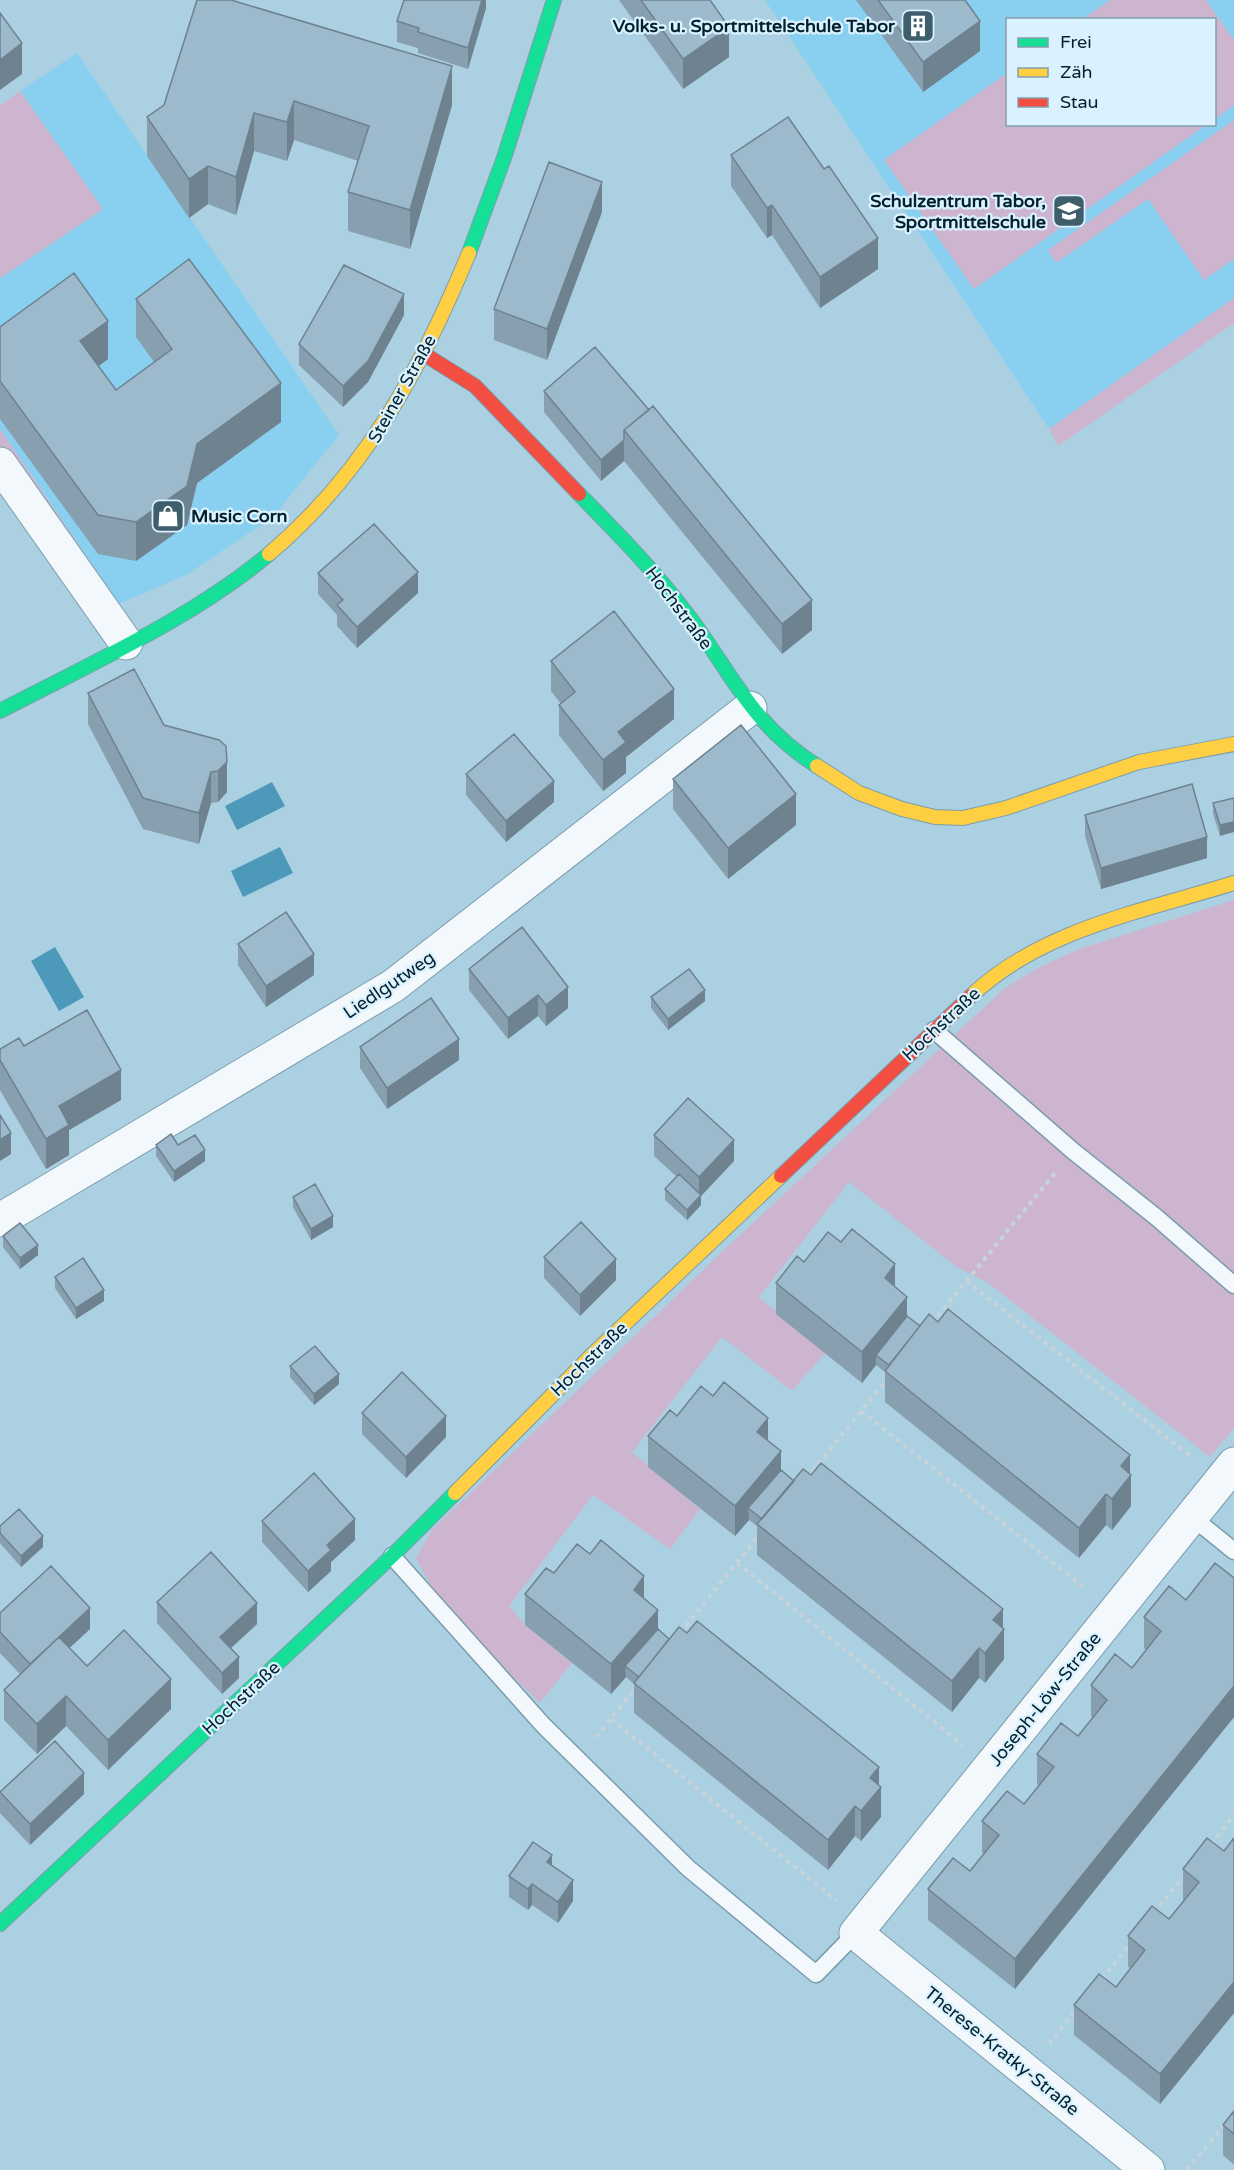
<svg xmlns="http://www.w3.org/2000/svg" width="1234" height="2170" viewBox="0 0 1234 2170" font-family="'Varela Round',sans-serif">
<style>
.built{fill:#89d0f0;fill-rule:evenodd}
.green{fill:#cdb5d0}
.water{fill:#4c99b9}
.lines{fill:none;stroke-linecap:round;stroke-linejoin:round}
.lane-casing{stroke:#7b9dad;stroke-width:19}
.street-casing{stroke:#7b9dad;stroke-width:35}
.fast-casing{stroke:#7b9dad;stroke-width:16}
.slow-casing{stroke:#7b9dad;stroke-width:16}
.jam-casing{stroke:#7b9dad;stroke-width:16}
.path{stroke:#c6d3d9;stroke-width:4;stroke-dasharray:4.5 4.5;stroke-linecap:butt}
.lane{stroke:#f2f8fb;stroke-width:16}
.street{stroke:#f2f8fb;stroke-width:33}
.fast{stroke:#16e098;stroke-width:14}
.slow{stroke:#ffcf43;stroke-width:14}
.jam{stroke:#f24e42;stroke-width:14}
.wall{fill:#879faf}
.shaded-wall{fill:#6e828f}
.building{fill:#9db9cc;stroke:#6e828f;stroke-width:1.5}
.labels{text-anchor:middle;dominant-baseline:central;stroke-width:4.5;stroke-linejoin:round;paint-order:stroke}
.poi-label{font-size:18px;font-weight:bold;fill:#04202c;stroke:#daf2ff;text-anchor:end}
.street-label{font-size:18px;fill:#04202c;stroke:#daf2ff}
</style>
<rect width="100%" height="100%" fill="#abd0e2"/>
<path class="built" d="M 765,0 L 1234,0 L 1234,298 L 1049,429 ZM 1008,20 L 1214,20 L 1214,124 L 1008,124 Z
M 77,53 L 339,435 L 273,517 L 186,575 L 119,604 L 0,429 L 0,278 L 103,209 L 20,91 Z"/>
<path class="green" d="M 1110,0 L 1206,0 L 1234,40 L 1234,105 L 1215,119 L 1214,20 L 1083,19 Z
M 1007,73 L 1008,124 L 1206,125 L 974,289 L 884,160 Z
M 20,91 L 103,209 L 0,278 L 0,105 Z
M 1234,120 L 1234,259 L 1204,280 L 1148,199 L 1056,263 L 1048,250 Z
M 1234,298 L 1234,323 L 1058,446 L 1049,429 Z
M 0,429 L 119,604 L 112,607 L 0,448 Z
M 1234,900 L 1234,1428 L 1210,1457 L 987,1282 L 958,1268 L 849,1182 L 759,1297 L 825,1353 L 792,1391 L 722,1337 L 632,1452 L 700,1509 L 670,1549 L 593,1495 L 509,1606 L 525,1625 L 572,1663 L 540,1703 C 494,1658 444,1617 416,1558 L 433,1529 L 725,1249 L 1005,988 L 1036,969 L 1079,949 Z"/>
<path class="water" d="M 272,782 L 285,806 L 237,830 L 225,806 Z
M 280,847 L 293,873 L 243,897 L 231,871 Z
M 55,947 L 84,997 L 59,1011 L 31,961 Z"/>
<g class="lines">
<defs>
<path id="lane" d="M 934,1030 L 1073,1151 L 1156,1217 L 1234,1285
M 1192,1517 L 1234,1551
M 392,1556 L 543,1725 L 688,1868 L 816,1974 L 856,1933"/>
<path id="street" d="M 0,464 L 126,643
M 0,1220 L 393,986 L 750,708
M 1148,2170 L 856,1933 L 1234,1464"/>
<path id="fast" d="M 469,253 L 504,158 L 554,0
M 579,494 C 615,531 652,568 684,610 C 731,670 748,722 817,766
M 0,711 C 88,665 193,618 269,554
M 0,1924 L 392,1556 L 455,1493"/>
<path id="slow" d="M 269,554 C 366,472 421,369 469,253
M 817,766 L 859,793 L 902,809 L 935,817 L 963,818 L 1006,808 L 1139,762 L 1234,744
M 971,996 C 1041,929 1145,911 1234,883
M 455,1493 L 595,1352 L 781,1176"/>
<path id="jam" d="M 424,354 L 475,386 L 579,494
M 781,1176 L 971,996"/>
</defs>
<use href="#lane" class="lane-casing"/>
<use href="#street" class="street-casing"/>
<use href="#fast" class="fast-casing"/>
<use href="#slow" class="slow-casing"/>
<use href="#jam" class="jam-casing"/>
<path class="path" d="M 966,1281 L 1193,1458
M 932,1323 L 1055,1173
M 861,1411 L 1086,1589
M 807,1478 L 887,1379
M 737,1563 L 963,1745
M 680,1633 L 760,1534
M 611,1719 L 837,1901
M 596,1737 L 637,1686
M 1211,1844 L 1234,1815
M 1154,1913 L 1185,1875
M 1102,1979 L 1131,1943
M 1049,2044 L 1076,2010
M 1187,2170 L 1225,2124"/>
<use href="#lane" class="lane"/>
<use href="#street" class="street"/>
<use href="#fast" class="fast"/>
<use href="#slow" class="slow"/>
<use href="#jam" class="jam"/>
</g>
<path class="wall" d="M 197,0 L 452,105 L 410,249 L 348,231 L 348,192 L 358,161 L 294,140 L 287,161 L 254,151 L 236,215 L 208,204 L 189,218 L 147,156 L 147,117 L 164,105 Z
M 486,0 L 486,8 L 468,69 L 418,53 L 418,48 L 397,42 L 397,21 Z
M 619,0 L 710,0 L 729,57 L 683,89 Z
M 856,0 L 965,0 L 980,51 L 923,92 Z
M 731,155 L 878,269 L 820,308 L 772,235 L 767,238 L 731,186 Z
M 602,212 L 547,360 L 494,340 L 494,309 Z
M 136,299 L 281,422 L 197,483 L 187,525 L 136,561 L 98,554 L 0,419 L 0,327 L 108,359 L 99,366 L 116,390 L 154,362 L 136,337 Z
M 404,315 L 368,382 L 343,407 L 299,365 L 299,344 Z
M 595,347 L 812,630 L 782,654 L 624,461 L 601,481 L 544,412 L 544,391 Z
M 318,573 L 418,593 L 357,648 L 337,626 L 337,615 L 318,594 Z
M 551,661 L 674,719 L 626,757 L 626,773 L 603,791 L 559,735 L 559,705 L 561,704 L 551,691 Z
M 88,693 L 164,725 L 219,740 L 227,792 L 218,802 L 211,803 L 199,844 L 143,829 L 88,724 Z
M 466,774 L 554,802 L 506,842 L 466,795 Z
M 673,779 L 796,825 L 728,879 L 673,809 Z
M 1234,798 L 1220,836 L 1213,814 L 1213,803 Z
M 1085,815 L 1207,858 L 1101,889 L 1085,836 Z
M 522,927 L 568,1008 L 546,1026 L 538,1016 L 508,1039 L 469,990 L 469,969 Z
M 238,944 L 314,975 L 266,1007 L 238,965 Z
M 651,997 L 705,1001 L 668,1030 L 651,1008 Z
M 24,1046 L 121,1100 L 69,1130 L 69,1155 L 46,1169 L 0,1090 L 0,1060 Z
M 360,1047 L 459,1060 L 387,1109 L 360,1068 Z
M 654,1135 L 734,1161 L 701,1196 L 701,1205 L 687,1220 L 665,1200 L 665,1189 L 677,1177 L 654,1156 Z
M 156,1145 L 178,1145 L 205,1161 L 174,1182 L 156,1156 Z
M 293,1197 L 333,1227 L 311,1240 L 293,1207 Z
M 3,1236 L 38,1255 L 20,1269 L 3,1247 Z
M 544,1257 L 616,1280 L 580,1316 L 544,1278 Z
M 804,1262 L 895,1287 L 907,1316 L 920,1326 L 938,1322 L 1130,1474 L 1131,1506 L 1112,1530 L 1106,1525 L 1079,1558 L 885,1402 L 885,1372 L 876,1365 L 862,1383 L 776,1314 L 776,1283 Z
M 55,1277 L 104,1301 L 76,1319 L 55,1288 Z
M 290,1366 L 339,1384 L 314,1405 L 290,1377 Z
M 362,1413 L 446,1437 L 406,1478 L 362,1434 Z
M 677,1416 L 768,1441 L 781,1470 L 794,1481 L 1003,1627 L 1004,1659 L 985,1683 L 979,1678 L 952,1712 L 757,1555 L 757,1526 L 749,1520 L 735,1536 L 648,1467 L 648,1436 Z
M 262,1521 L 355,1540 L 331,1562 L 331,1571 L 308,1592 L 262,1542 Z
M 0,1526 L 43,1547 L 21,1567 L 0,1543 Z
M 554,1573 L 644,1599 L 658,1629 L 669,1639 L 879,1785 L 881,1817 L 861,1841 L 855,1836 L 828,1870 L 634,1713 L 634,1684 L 626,1677 L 611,1694 L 525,1625 L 525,1594 Z
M 1234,1578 L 1234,1717 L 1015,1989 L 928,1920 L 928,1889 L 970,1871 L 984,1854 L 982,1852 L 982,1821 L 1024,1804 L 1039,1786 L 1037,1784 L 1037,1754 L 1078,1736 L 1093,1718 L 1091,1716 L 1091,1685 L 1132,1668 L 1146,1650 L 1144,1648 L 1144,1617 Z
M 157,1602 L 257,1624 L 231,1648 L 239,1678 L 222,1694 L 157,1623 Z
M 0,1613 L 90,1629 L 69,1648 L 87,1666 L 171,1709 L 108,1770 L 66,1726 L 37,1754 L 4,1720 L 4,1690 L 20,1674 L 0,1653 Z
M 0,1792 L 84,1794 L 30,1845 L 0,1813 Z
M 1234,1838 L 1234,2013 L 1160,2104 L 1074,2035 L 1074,2005 L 1116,1987 L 1130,1968 L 1128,1967 L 1128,1936 L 1169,1919 L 1184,1901 L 1183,1899 L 1183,1869 L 1224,1851 Z
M 552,1865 L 573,1901 L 558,1923 L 532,1905 L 528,1910 L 509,1897 L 509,1876 Z
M 1234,2111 L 1234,2165 L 1223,2155 L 1223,2125 Z"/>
<path class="shaded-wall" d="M 482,0 L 486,0 L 486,8 L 468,69 L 468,48 Z
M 980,21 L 980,51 L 923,92 L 923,62 Z
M 729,27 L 729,57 L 683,89 L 683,59 Z
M 22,43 L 22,74 L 0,90 L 0,60 Z
M 452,66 L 452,105 L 410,249 L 410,210 Z
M 294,101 L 294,140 L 287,161 L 287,122 Z
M 254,113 L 254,151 L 236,215 L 236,177 Z
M 208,166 L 208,204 L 189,218 L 189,179 Z
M 602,182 L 602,212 L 547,360 L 547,329 Z
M 772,205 L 772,235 L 767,238 L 767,208 Z
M 878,238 L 878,269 L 820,308 L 820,277 Z
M 404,294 L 404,315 L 368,382 L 343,407 L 343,386 Z
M 108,321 L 108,359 L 80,380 L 80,341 Z
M 281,383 L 281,422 L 197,483 L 187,525 L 136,561 L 136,522 L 197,444 Z
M 624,440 L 624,461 L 601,481 L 601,460 Z
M 418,572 L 418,593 L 357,648 L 357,627 Z
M 812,600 L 812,630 L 782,654 L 782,624 Z
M 674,689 L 674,719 L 626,757 L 626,773 L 603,791 L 603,760 L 618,732 Z
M 227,762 L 227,792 L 218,802 L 218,771 Z
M 211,772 L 211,803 L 199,844 L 199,813 Z
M 554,781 L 554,802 L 506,842 L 506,821 Z
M 796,794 L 796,825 L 728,879 L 728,848 Z
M 1234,822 L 1234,832 L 1220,836 L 1220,825 Z
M 1207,837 L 1207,858 L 1101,889 L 1101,868 Z
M 314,954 L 314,975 L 266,1007 L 266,986 Z
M 568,987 L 568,1008 L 546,1026 L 546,1005 Z
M 705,990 L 705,1001 L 668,1030 L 668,1019 Z
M 538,995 L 538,1016 L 508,1039 L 508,1018 Z
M 459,1039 L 459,1060 L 387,1109 L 387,1088 Z
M 121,1070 L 121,1100 L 69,1130 L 69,1155 L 46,1169 L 46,1139 L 59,1106 Z
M 11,1133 L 11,1154 L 0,1161 L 0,1140 Z
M 734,1140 L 734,1161 L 701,1196 L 701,1205 L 687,1220 L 687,1210 L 699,1197 L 699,1177 Z
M 205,1150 L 205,1161 L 174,1182 L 174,1171 Z
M 333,1216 L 333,1227 L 311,1240 L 311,1229 Z
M 38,1245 L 38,1255 L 20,1269 L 20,1258 Z
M 616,1259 L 616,1280 L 580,1316 L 580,1295 Z
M 895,1264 L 895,1295 L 885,1278 Z
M 104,1290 L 104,1301 L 76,1319 L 76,1308 Z
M 907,1297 L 907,1327 L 876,1355 L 876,1365 L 862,1383 L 862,1352 Z
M 339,1374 L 339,1384 L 314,1405 L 314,1394 Z
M 446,1416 L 446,1437 L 406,1478 L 406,1457 Z
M 768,1418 L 768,1448 L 757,1432 Z
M 781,1451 L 781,1481 L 748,1508 L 749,1520 L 735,1536 L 735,1506 Z
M 1130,1455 L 1130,1477 L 1131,1475 L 1131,1506 L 1112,1530 L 1112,1499 L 1121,1466 Z
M 1106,1494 L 1106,1525 L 1079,1558 L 1079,1528 Z
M 355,1519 L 355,1540 L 331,1562 L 331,1571 L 308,1592 L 308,1571 L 327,1545 Z
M 43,1536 L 43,1547 L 21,1567 L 21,1556 Z
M 644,1576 L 644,1606 L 634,1590 Z
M 257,1603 L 257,1624 L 220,1658 L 220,1637 Z
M 90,1608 L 90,1629 L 30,1685 L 30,1664 Z
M 1003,1609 L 1003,1631 L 1004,1629 L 1004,1659 L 985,1683 L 985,1653 L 993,1620 Z
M 658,1610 L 658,1640 L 625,1666 L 626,1677 L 611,1694 L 611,1664 Z
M 979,1648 L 979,1678 L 952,1712 L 952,1681 Z
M 239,1657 L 239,1678 L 222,1694 L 222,1673 Z
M 171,1679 L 171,1709 L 108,1770 L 108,1740 Z
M 1234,1686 L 1234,1717 L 1015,1989 L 1015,1959 Z
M 66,1696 L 66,1726 L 37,1754 L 37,1724 Z
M 879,1767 L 879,1789 L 881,1787 L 881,1817 L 861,1841 L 861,1811 L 870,1778 Z
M 84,1773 L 84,1794 L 30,1845 L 30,1824 Z
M 855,1806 L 855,1836 L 828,1870 L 828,1840 Z
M 552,1855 L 552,1876 L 547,1862 Z
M 573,1880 L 573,1901 L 558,1923 L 558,1902 Z
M 532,1884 L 532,1905 L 528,1910 L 528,1889 Z
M 1234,1982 L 1234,2013 L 1160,2104 L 1160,2074 Z"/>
<path class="building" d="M 197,0 L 231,0 L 452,66 L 410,210 L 348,192 L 369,126 L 294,101 L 287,122 L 254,113 L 236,177 L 208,166 L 189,179 L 147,117 L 164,105 Z
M 404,0 L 482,0 L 468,48 L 418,32 L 419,28 L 397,21 Z
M 641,0 L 710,0 L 729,27 L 683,59 Z
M 878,0 L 965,0 L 980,21 L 923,62 Z
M 0,13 L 22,43 L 0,60 Z
M 788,117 L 824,169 L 829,166 L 878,238 L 820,277 L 772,205 L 767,208 L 731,155 Z
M 549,162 L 602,182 L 547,329 L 494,309 Z
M 189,259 L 281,383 L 197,444 L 187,486 L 136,522 L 98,515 L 0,381 L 0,327 L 74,273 L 108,321 L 80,341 L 116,390 L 172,349 L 136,299 Z
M 344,265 L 404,294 L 368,361 L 343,386 L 299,344 Z
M 595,347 L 649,410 L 624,430 L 624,440 L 601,460 L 544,391 Z
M 653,406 L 812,600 L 782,624 L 624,430 Z
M 374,524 L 418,572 L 357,627 L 337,605 L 343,600 L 318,573 Z
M 614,611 L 674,689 L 618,732 L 626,742 L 603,760 L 559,705 L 575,692 L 551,661 Z
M 134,669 L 164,725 L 219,740 L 226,746 L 227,762 L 218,771 L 211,772 L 199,813 L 143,798 L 88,693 Z
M 741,725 L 796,794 L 728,848 L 673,779 Z
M 514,734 L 554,781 L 506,821 L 466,774 Z
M 1192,784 L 1207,837 L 1101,868 L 1085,815 Z
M 1234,798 L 1234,822 L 1220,825 L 1213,803 Z
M 286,912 L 314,954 L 266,986 L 238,944 Z
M 522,927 L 568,987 L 546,1005 L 538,995 L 508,1018 L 469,969 Z
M 689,969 L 705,990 L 668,1019 L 651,997 Z
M 431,998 L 459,1039 L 387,1088 L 360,1047 Z
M 87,1010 L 121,1070 L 59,1106 L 69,1125 L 46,1139 L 0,1060 L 0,1049 L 19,1038 L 24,1046 Z
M 688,1098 L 734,1140 L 699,1177 L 654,1135 Z
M 0,1115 L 11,1133 L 0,1140 Z
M 171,1134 L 178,1145 L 195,1135 L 205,1150 L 174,1171 L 156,1145 Z
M 679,1174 L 701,1195 L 687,1210 L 665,1189 Z
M 315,1184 L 333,1216 L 311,1229 L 293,1197 Z
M 581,1222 L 616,1259 L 580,1295 L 544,1257 Z
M 20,1223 L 38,1245 L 20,1258 L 3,1236 Z
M 852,1229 L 895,1264 L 885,1278 L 907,1297 L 862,1352 L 776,1283 L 797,1256 L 804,1262 L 828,1232 L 841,1242 Z
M 83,1258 L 104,1290 L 76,1308 L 55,1277 Z
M 948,1309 L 1130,1455 L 1121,1466 L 1131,1475 L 1112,1499 L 1106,1494 L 1079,1528 L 885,1371 L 929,1314 L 938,1322 Z
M 907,1316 L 920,1326 L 889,1365 L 876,1355 Z
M 315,1346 L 339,1374 L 314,1394 L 290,1366 Z
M 402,1372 L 446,1416 L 406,1457 L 362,1413 Z
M 724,1382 L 768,1418 L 757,1432 L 781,1451 L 735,1506 L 648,1436 L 670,1410 L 677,1416 L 701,1386 L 713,1396 Z
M 821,1463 L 1003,1609 L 993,1620 L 1004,1629 L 985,1653 L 979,1648 L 952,1681 L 757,1524 L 803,1469 L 811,1475 Z
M 781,1470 L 794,1481 L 762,1519 L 748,1508 Z
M 314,1473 L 355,1519 L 327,1545 L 331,1550 L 308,1571 L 262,1521 Z
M 19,1509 L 43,1536 L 21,1556 L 0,1533 L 0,1526 Z
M 601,1540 L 644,1576 L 634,1590 L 658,1610 L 611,1664 L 525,1594 L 546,1568 L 554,1573 L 577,1544 L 590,1554 Z
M 211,1552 L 257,1603 L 220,1637 L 239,1657 L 222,1673 L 157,1602 Z
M 1215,1563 L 1234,1578 L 1234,1686 L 1015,1959 L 928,1889 L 953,1858 L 970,1871 L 999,1835 L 982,1821 L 1007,1791 L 1024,1804 L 1054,1767 L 1037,1754 L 1061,1723 L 1078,1736 L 1107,1700 L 1091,1685 L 1115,1654 L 1132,1668 L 1161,1631 L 1144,1617 L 1169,1586 L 1186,1600 Z
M 51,1566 L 90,1608 L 30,1664 L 0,1632 L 0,1613 Z
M 697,1621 L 879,1767 L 870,1778 L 881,1787 L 861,1811 L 855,1806 L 828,1840 L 634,1683 L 679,1627 L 687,1633 Z
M 658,1629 L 669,1639 L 639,1677 L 625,1666 Z
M 124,1630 L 171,1679 L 108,1740 L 66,1696 L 37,1724 L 4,1690 L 59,1637 L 87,1666 Z
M 55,1741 L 84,1773 L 30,1824 L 0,1792 Z
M 1207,1838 L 1224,1851 L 1234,1838 L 1234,1982 L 1160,2074 L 1074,2005 L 1099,1974 L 1116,1987 L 1145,1950 L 1128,1936 L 1152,1906 L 1169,1919 L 1199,1882 L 1183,1869 Z
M 533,1842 L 552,1855 L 547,1862 L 573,1880 L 558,1902 L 532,1884 L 528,1889 L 509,1876 Z
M 1234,2111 L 1234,2134 L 1223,2125 Z"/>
<defs>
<symbol id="building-square" viewBox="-11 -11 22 22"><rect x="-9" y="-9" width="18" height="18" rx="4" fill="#3e5e6c" stroke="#daf2ff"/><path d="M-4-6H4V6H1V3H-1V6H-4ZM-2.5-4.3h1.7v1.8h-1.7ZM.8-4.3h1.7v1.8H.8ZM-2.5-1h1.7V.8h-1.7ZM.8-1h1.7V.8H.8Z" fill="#fff"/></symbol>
<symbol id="school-square" viewBox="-11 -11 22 22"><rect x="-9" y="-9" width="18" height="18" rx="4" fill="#3e5e6c" stroke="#daf2ff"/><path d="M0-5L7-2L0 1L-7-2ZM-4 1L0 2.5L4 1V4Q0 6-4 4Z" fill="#fff"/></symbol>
<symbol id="shop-square" viewBox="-11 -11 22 22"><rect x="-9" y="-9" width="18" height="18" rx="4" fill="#3e5e6c" stroke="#daf2ff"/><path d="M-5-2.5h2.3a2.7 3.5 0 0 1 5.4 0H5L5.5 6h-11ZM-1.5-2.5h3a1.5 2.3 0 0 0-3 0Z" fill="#fff"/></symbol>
</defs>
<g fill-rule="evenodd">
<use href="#building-square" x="899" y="7" width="38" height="38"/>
<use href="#school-square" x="1050" y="192" width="38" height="38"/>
<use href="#shop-square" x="149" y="497" width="38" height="38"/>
</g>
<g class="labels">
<g class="poi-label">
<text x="895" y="26">Volks- u. Sportmittelschule Tabor</text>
<text x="1046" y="201">Schulzentrum Tabor,<tspan x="1046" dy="21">Sportmittelschule</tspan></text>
<text x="191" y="516" text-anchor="start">Music Corn</text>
</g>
<g class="street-label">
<text transform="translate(402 389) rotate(-61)">Steiner Straße</text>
<text transform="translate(679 608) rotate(53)">Hochstraße</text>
<text transform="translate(389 985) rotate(-34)">Liedlgutweg</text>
<text transform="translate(941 1024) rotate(-43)">Hochstraße</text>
<text transform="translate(589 1359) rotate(-44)">Hochstraße</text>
<text transform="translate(241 1698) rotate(-43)">Hochstraße</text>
<text transform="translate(1045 1699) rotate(-51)">Joseph-Löw-Straße</text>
<text transform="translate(1002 2051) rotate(39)">Therese-Kratky-Straße</text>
</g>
</g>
<rect x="1006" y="18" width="210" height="108" fill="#daf2ff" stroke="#849eab" stroke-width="1.5"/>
<rect x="1018" y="38" width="30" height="9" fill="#16e098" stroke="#849eab" stroke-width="1.5"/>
<text x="1060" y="48" font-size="18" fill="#04202c">Frei</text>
<rect x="1018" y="68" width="30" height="9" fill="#ffcf43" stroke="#849eab" stroke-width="1.5"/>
<text x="1060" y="78" font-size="18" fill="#04202c">Zäh</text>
<rect x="1018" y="98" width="30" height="9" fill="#f24e42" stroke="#849eab" stroke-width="1.5"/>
<text x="1060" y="108" font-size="18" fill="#04202c">Stau</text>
</svg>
